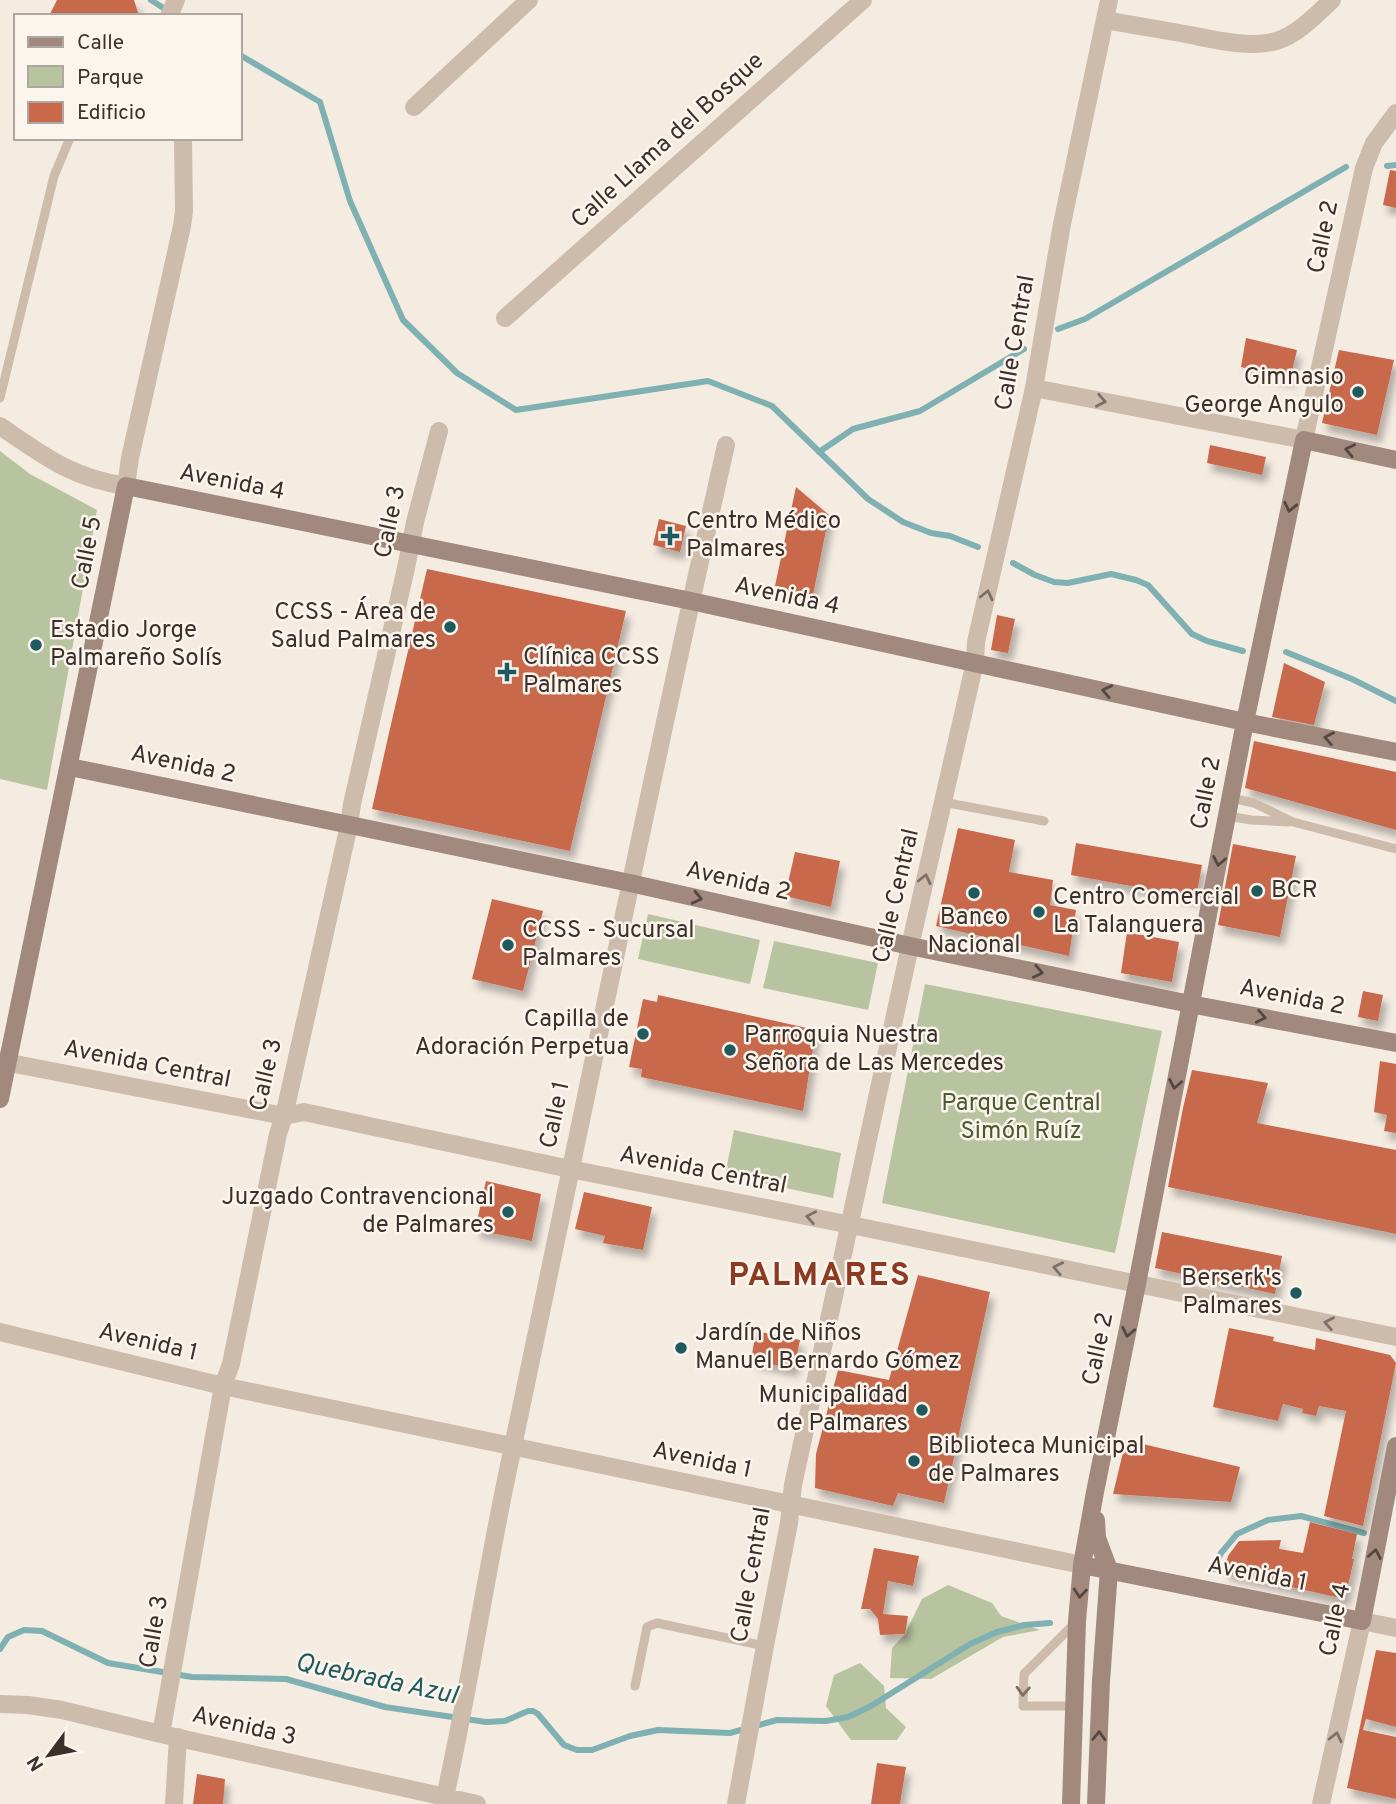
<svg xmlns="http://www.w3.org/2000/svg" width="1396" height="1804" viewBox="0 0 1396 1804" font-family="Overpass,sans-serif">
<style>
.green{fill:#b8c4a0}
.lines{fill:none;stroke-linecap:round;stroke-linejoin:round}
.stream{stroke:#7fb0b2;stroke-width:6}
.building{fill:#c8694b;filter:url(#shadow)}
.lane{stroke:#cdbbac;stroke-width:9}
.street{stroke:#cdbbac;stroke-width:18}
.secondary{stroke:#a18a7d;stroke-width:18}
.oneway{stroke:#7d6f65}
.oneway2{stroke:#544640}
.poi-dot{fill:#1f5a5e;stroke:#fbf5ee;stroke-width:2.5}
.labels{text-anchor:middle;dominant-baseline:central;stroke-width:5;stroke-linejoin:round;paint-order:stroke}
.street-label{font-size:24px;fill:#3b302b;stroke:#fbf5ee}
.poi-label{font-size:24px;fill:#3b302b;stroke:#fbf5ee;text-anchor:start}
.park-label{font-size:24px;fill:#4a5a2e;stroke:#fbf5ee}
.water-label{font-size:26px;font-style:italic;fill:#1f5a5e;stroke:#fbf5ee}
.district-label{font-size:32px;font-weight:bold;letter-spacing:2px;fill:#8c3b22;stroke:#fbf5ee}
</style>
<defs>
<filter id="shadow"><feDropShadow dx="4.5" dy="8" stdDeviation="3.5" flood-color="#0004"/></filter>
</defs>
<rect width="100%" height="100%" fill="#f4ebe1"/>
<path class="green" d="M 0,451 L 30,474 L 97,510 L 47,790 L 0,779 Z
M 648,914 L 760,940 L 750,984 L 638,959 Z
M 774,941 L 878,963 L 868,1010 L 763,988 Z
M 925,984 L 1162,1031 L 1115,1253 L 882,1203 Z
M 734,1130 L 841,1153 L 833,1198 L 725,1175 Z
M 948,1585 L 992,1603 L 1001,1616 L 1040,1630 L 1003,1637 L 931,1679 L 890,1678 L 892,1648 L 905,1634 L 922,1599 Z
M 860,1663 L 884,1686 L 886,1708 L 906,1727 L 897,1740 L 851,1740 L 826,1706 L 834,1675 Z"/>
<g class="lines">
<path class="stream" d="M 151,0 L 168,11
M 240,55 L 320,102 L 350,201 L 403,320 L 457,373 L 516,410 L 708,381 L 772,406 L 868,499 L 903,522 L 931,533 L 950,536 L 978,547
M 1387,166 L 1396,165
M 1058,329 L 1085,319 L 1346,167
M 819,452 L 853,429 L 920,411 L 1024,349
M 1013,563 L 1035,575 L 1054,582 L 1068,583 L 1111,574 L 1136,580 L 1148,585 L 1192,634 L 1207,641 L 1243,651
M 1286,652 L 1352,679 L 1396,701
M 1214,1569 L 1221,1553 L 1237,1534 L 1268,1520 L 1301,1516 L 1364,1533
M 0,1649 L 8,1637 L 24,1630 L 42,1631 L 108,1663 L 192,1677 L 286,1679 L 385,1707 L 486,1722 L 505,1721 L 528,1711 L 533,1711 L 538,1714 L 564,1745 L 577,1750 L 592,1750 L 630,1736 L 658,1730 L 730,1733 L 777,1720 L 826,1721 L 848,1717 L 871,1706 L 970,1644 L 997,1632 L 1024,1625 L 1050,1623"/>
</g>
<path class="building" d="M 57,0 L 134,0 L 139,16 L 49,16 Z
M 1390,170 L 1396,171 L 1396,208 L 1383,205 Z
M 1246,338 L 1297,350 L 1290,379 L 1241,367 Z
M 1339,350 L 1394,360 L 1377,435 L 1322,423 Z
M 1210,445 L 1266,457 L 1262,475 L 1207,463 Z
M 796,487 L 829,515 L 813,595 L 775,586 Z
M 659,519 L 686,526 L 680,552 L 653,545 Z
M 427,569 L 626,611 L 570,851 L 372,809 L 389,733 Z
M 997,615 L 1015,619 L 1008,653 L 991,650 Z
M 1284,663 L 1325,682 L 1314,725 L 1272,717 Z
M 1254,741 L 1396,772 L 1396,830 L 1245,788 Z
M 958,828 L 1015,840 L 1009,872 L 1053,880 L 1050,905 L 1076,910 L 1069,956 L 936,926 Z
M 1076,843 L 1202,865 L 1196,898 L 1071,875 Z
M 1233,844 L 1296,856 L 1280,937 L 1218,925 Z
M 795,852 L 840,861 L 831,907 L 785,896 Z
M 492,899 L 543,911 L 523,991 L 472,979 Z
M 1127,932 L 1179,942 L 1172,982 L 1121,973 Z
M 1363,991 L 1383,995 L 1378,1021 L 1358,1017 Z
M 658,995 L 816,1030 L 803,1111 L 641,1077 L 642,1069 L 629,1067 L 643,999 L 657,1002 Z
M 1380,1061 L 1396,1064 L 1396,1133 L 1384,1131 L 1387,1115 L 1374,1112 Z
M 1192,1070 L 1268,1083 L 1257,1123 L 1396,1150 L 1396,1234 L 1168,1187 L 1183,1108 Z
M 486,1181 L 541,1194 L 532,1241 L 475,1230 Z
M 584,1192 L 652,1207 L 643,1250 L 603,1243 L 605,1236 L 575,1229 Z
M 1162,1232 L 1282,1256 L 1275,1294 L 1155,1268 Z
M 918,1275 L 990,1292 L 944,1503 L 898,1493 L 893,1506 L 815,1488 L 816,1454 L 838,1370 L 889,1380 Z
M 1229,1328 L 1274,1337 L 1273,1341 L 1315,1350 L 1316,1338 L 1390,1355 L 1396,1363 L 1363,1526 L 1324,1516 L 1346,1411 L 1319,1406 L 1316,1416 L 1302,1413 L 1303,1409 L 1283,1404 L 1278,1421 L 1213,1407 Z
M 756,1331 L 800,1340 L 794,1369 L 751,1360 Z
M 1126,1440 L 1240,1467 L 1231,1502 L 1113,1494 Z
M 1310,1522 L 1357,1534 L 1352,1559 L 1354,1559 L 1345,1599 L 1224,1572 L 1228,1556 L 1239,1541 L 1281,1540 L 1279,1549 L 1303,1553 Z
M 874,1548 L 919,1556 L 913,1586 L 888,1581 L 883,1614 L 908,1616 L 905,1634 L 880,1635 L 878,1619 L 870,1609 L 861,1609 Z
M 1376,1650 L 1396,1653 L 1396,1727 L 1366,1719 L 1363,1730 L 1396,1737 L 1396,1799 L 1347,1788 Z
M 877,1763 L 906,1767 L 900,1804 L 871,1804 Z
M 197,1774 L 225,1779 L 223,1804 L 193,1804 Z"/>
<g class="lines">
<path class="lane" d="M 0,398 L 54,176 L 70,138
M 1231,798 L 1254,803 L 1293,822 L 1396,849
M 943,802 L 1044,821
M 1228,816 L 1251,820 L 1289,822
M 635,1686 L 647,1627 L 657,1623 L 765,1646
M 1074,1706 L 1023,1706 L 1024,1674 L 1076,1622"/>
<path class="street" d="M 169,16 L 176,0
M 1105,20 C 1132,25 1158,29 1185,34 C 1212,39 1249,49 1276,41 C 1297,35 1316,15 1332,0
M 414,107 L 529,0
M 505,318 L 863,0
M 1034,388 L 1304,440 L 1364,168 L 1374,143 L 1396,113
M 0,426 C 44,456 72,478 126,486 L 130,458 L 182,226 L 184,211 L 183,138
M 0,1061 L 284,1116 L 304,1112 L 570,1169 L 851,1225 L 1396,1337
M 0,1332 L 223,1386 L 1082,1565
M 0,1704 L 28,1705 L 62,1710 L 161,1734 L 477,1804
M 161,1734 L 223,1386 L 231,1364 L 278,1134 L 284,1116 L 349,825 L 352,804 L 406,568 L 415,522 L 439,431
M 445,1797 C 469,1689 485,1579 508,1470 C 580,1128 649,786 726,445
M 174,1804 L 178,1737
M 736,1804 L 765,1646 L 789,1523 L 793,1485 L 910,946 L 975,662 L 976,642 L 1034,388 L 1062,224 L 1109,0
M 1321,1804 L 1362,1621 L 1396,1628"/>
<path class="secondary" d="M 70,767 L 630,883 L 910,946 L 1190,1004 L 1396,1043
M 0,1099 L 126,486 L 691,601 L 1245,722 L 1396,752
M 1096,1520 L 1097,1538 L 1109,1570 L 1101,1681 L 1096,1804
M 1082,1565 L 1362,1621 L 1396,1446
M 1071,1804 L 1077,1621 L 1082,1565 L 1095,1492 L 1137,1284 L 1245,722 L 1304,440 L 1396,460"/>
</g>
<defs><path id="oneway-chevron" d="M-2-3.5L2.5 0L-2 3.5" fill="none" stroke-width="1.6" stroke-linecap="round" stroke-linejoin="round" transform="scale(1.75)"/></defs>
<g class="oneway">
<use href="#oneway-chevron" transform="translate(1101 401) rotate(11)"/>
<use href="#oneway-chevron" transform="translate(987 595) rotate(-77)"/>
<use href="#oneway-chevron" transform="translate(925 879) rotate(-77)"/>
<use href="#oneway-chevron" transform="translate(811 1217) rotate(-169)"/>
<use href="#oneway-chevron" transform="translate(1058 1268) rotate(-168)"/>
<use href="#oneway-chevron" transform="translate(1329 1323) rotate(-169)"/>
<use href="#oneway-chevron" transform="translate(1023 1691) rotate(93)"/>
<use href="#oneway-chevron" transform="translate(1336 1737) rotate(-77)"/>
</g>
<g class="oneway2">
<use href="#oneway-chevron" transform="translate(1350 450) rotate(-168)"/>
<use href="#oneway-chevron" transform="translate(1290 507) rotate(102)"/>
<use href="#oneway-chevron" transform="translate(1107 691) rotate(-168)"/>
<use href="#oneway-chevron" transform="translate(1329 738) rotate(-169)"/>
<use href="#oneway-chevron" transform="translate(1219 861) rotate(101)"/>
<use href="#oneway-chevron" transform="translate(697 898) rotate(13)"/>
<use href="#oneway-chevron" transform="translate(1038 972) rotate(12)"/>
<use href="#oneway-chevron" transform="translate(1261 1017) rotate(11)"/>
<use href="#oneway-chevron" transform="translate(1175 1084) rotate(101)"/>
<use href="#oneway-chevron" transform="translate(1128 1332) rotate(102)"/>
<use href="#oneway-chevron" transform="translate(1375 1554) rotate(-79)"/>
<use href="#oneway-chevron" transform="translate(1080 1593) rotate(95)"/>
<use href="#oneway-chevron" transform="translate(1099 1736) rotate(-88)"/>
</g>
<g class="poi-dot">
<circle cx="1358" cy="392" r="7"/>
<path d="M666.5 525.5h7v7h7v7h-7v7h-7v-7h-7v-7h7z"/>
<circle cx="450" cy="627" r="7"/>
<circle cx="36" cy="645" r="7"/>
<path d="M503.5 661.5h7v7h7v7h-7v7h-7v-7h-7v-7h7z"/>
<circle cx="1257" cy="891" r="7"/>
<circle cx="974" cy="893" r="7"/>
<circle cx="1039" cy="912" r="7"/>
<circle cx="508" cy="945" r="7"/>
<circle cx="643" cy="1034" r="7"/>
<circle cx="730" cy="1050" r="7"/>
<circle cx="508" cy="1212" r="7"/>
<circle cx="1296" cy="1293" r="7"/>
<circle cx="681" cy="1348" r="7"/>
<circle cx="922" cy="1410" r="7"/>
<circle cx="914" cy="1461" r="7"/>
</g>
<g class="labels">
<g class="street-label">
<text transform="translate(668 141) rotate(-42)">Calle Llama del Bosque</text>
<text transform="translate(1324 237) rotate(-78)">Calle 2</text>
<text transform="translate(1016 343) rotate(-80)">Calle Central</text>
<text transform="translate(232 483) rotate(11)">Avenida 4</text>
<text transform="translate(391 522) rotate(-78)">Calle 3</text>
<text transform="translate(88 553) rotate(-79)">Calle 5</text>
<text transform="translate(787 597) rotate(12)">Avenida 4</text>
<text transform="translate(183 765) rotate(12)">Avenida 2</text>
<text transform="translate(1207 793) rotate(-79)">Calle 2</text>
<text transform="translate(738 882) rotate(13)">Avenida 2</text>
<text transform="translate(897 896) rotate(-77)">Calle Central</text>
<text transform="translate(1292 998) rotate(11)">Avenida 2</text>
<text transform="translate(147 1065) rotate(11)">Avenida Central</text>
<text transform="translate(267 1075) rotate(-77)">Calle 3</text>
<text transform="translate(556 1115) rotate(-78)">Calle 1</text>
<text transform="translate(703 1171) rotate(11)">Avenida Central</text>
<text transform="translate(148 1343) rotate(13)">Avenida 1</text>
<text transform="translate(1099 1349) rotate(-78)">Calle 2</text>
<text transform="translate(702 1461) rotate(12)">Avenida 1</text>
<text transform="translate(752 1575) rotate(-80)">Calle Central</text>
<text transform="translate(1257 1575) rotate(11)">Avenida 1</text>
<text transform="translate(1336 1620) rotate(-78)">Calle 4</text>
<text transform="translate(155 1632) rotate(-80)">Calle 3</text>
<text transform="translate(244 1727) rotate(13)">Avenida 3</text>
</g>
<g class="poi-label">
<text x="1344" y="378" text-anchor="end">Gimnasio<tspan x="1344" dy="28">George Angulo</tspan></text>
<text x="686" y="522">Centro Médico<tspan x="686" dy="28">Palmares</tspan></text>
<text x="436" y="613" text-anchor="end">CCSS - Área de<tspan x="436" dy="28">Salud Palmares</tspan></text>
<text x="50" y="631">Estadio Jorge<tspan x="50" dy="28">Palmareño Solís</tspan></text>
<text x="523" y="658">Clínica CCSS<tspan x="523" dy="28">Palmares</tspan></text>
<text x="1271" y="891">BCR</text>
<text x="1053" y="898">Centro Comercial<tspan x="1053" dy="28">La Talanguera</tspan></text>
<text x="974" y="918" text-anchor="middle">Banco<tspan x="974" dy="28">Nacional</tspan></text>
<text x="522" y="931">CCSS - Sucursal<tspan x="522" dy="28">Palmares</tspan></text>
<text x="629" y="1020" text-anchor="end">Capilla de<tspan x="629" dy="28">Adoración Perpetua</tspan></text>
<text x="744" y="1036">Parroquia Nuestra<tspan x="744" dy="28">Señora de Las Mercedes</tspan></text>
<text x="494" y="1198" text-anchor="end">Juzgado Contravencional<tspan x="494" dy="28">de Palmares</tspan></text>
<text x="1282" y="1279" text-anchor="end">Berserk's<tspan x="1282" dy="28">Palmares</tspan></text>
<text x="695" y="1334">Jardín de Niños<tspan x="695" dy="28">Manuel Bernardo Gómez</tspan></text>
<text x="908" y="1396" text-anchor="end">Municipalidad<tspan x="908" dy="28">de Palmares</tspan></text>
<text x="928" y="1447">Biblioteca Municipal<tspan x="928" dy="28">de Palmares</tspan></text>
</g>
<g class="park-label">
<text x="1021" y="1104">Parque Central<tspan x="1021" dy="28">Simón Ruíz</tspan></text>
</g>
<g class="water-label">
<text transform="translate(376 1680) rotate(12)">Quebrada Azul</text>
</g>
<g class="district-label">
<text x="820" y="1277">PALMARES</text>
</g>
</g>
<rect x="14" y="14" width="228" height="126" fill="#fbf5ee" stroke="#aea6a0" stroke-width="2"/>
<rect x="28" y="37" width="35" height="10" fill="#a18a7d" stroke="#aea6a0" stroke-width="2"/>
<text x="77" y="49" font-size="21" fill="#3b302b">Calle</text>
<rect x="28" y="66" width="35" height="21" fill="#b8c4a0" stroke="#aea6a0" stroke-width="2"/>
<text x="77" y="84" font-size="21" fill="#3b302b">Parque</text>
<rect x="28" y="102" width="35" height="21" fill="#c8694b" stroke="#aea6a0" stroke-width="2"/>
<text x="77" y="119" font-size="21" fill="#3b302b">Edificio</text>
<g transform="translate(49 1755) rotate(238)" stroke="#fbf5ee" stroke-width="5" paint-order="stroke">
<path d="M0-5L12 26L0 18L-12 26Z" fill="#3b302b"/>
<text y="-10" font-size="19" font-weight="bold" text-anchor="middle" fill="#3b302b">N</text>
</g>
</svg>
